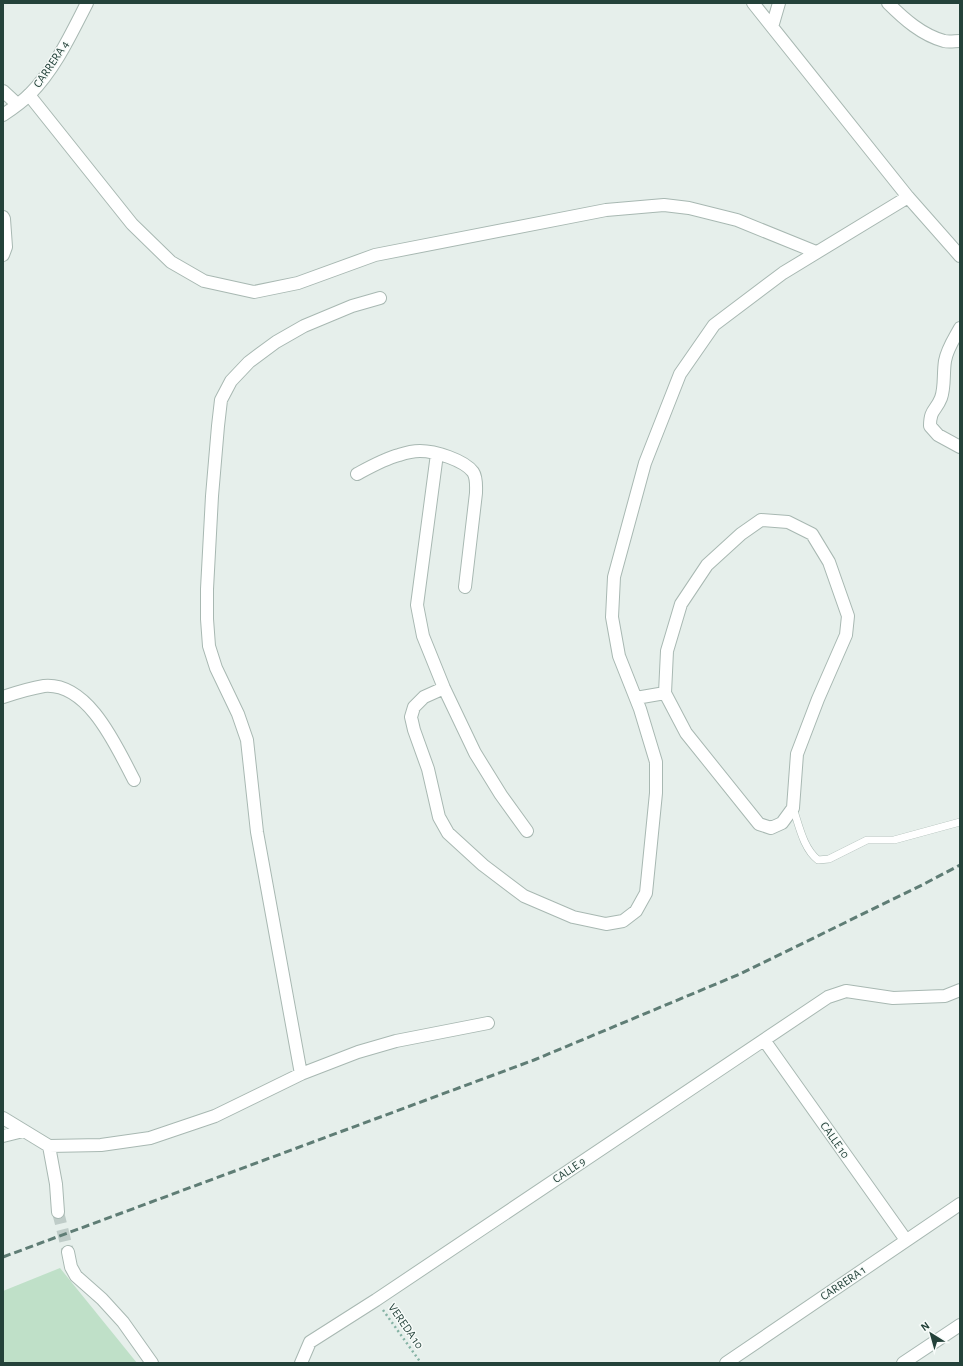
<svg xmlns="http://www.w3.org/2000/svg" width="963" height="1366" viewBox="0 0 963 1366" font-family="'Alegreya Sans',sans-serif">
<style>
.green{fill:#bfe0c8}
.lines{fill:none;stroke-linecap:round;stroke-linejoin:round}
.minor-tunnel{stroke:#bfccc8;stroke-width:12;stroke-dasharray:12 6;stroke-linecap:butt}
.service-casing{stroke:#a8b8b2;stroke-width:8}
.minor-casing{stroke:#a8b8b2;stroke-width:14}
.tertiary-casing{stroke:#a8b8b2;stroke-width:14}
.path{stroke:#86b3a5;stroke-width:2.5;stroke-dasharray:2 3;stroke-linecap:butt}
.service{stroke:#fff;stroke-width:7}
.minor{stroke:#fff;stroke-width:12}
.tertiary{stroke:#fff;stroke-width:12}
.rail{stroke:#5f7d75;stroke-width:3;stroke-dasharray:8 4;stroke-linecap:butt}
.labels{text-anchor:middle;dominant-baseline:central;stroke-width:3;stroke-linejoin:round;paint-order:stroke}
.street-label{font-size:12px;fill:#24423a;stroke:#f7fbf9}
</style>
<rect width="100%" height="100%" fill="#e6efeb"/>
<path class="green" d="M 60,1268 L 137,1363 L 3,1363 L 3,1291 Z"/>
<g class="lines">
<path class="minor-tunnel" d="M 58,1212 L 68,1252"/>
<defs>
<path id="service" d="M 793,808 C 799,825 803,848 818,860 L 829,859 L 867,840 L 894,840 L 960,822"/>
<path id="minor" d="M 753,3 L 908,197 L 960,256
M 888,3 C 904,19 922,35 944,41 C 949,42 955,41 960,41
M 772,27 L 779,3
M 3,91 L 17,104
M 29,95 L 132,224 L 171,262 L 204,281 L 254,292 L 298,283 L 375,255 L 606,210 L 664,205 L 689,208 L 737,220 L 816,252
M 3,217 L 4,219 L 6,247 L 3,255
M 960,328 C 954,339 947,349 945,361 C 943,374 945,387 941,398 C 936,411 930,409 930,426 L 938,435 L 960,447
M 437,454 L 417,605 L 423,636 L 444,688 L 475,753 L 501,795 L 527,831
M 357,474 C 370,467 384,459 399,455 C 405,453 413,451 420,451 C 435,451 464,460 473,472 C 477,478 476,487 476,493 L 465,587
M 761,520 L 788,522 L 812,534 L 829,562 L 848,616 L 846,635 L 818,699 L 797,754 L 793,808 L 782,823 L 771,828 L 759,824 L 686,733 L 665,693 L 667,651 L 681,604 L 707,565 L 741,534 Z
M 444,688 L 424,697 L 414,707 L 411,717 L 414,730 L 428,769 L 439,817 L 448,833 L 483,865 L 524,896 L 573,917 L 606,924 L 623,921 L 636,911 L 646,893 L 656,793 L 656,762 L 640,709 L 619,656 L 612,617 L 614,577 L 645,463 L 680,374 L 714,325 L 783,273 L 908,197
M 3,697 C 15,693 32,688 44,686 C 89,682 117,748 134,780
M 636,698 L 665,693
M 764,1040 L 906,1240
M 301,1074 L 257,832 L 247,740 L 238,714 L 216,668 L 209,646 L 207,619 L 207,589 L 212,496 L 218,426 L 221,400 L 231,381 L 249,362 L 276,342 L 304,326 L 352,306 L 380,298
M 3,1118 L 49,1146 L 56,1184 L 58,1212
M 3,1136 L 23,1131
M 49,1146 L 101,1145 L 150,1138 L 215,1116 L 301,1074 L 358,1052 L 396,1041 L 488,1023
M 68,1252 L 71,1267 L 76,1276 L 102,1299 L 123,1322 L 152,1363
M 301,1363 L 310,1342 L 376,1300 L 828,997 L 846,991 L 893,998 L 945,996 L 960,990
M 726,1363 L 960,1204
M 903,1363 L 960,1325"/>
<path id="tertiary" d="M 3,115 C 12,109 22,102 30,94 C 55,69 71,34 87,3"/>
</defs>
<use href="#service" class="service-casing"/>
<use href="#minor" class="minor-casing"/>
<use href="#tertiary" class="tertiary-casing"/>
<path class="path" d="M 383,1310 L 421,1363"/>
<use href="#service" class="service"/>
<use href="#minor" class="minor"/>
<use href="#tertiary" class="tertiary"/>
<path class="rail" d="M 3,1257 L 534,1060 L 740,974 L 924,884 L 960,865"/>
</g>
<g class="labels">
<g class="street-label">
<text transform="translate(51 64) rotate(-56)">CARRERA 4</text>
<text transform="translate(835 1140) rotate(55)">CALLE 10</text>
<text transform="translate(569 1170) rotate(-34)">CALLE 9</text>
<text transform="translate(843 1283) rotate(-34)">CARRERA 1</text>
<text transform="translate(406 1326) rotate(55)">VEREDA 10</text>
</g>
</g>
<rect width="963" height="1366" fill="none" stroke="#24423a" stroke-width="8"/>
<g transform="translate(931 1334) rotate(323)" stroke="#f7fbf9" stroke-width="3" paint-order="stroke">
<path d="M0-3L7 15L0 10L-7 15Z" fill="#24423a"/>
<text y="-6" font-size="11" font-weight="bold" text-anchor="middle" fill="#24423a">N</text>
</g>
</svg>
